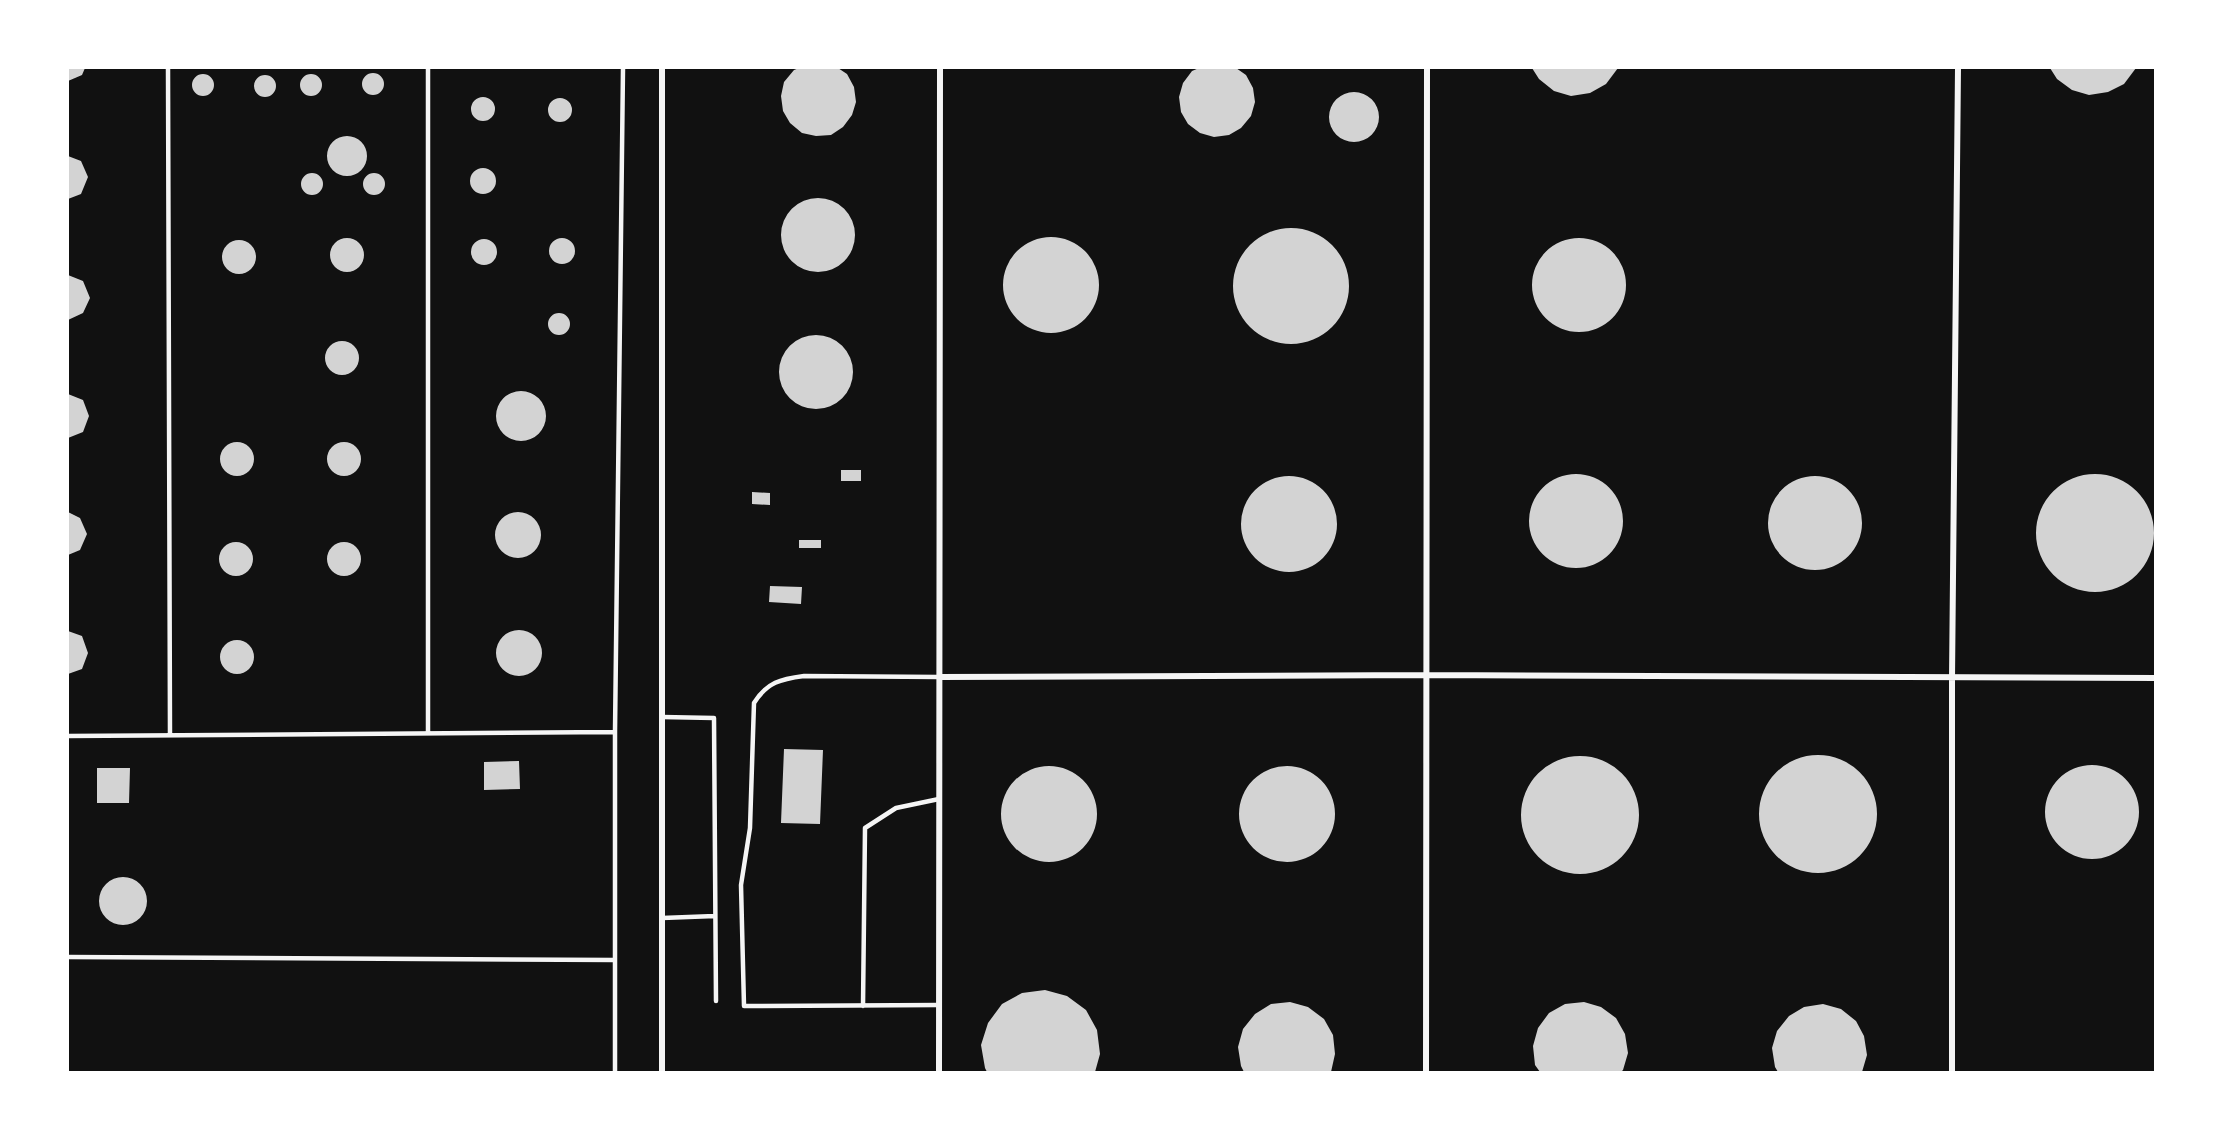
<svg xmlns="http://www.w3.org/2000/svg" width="2223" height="1140" viewBox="0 0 2223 1140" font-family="Ubuntu,sans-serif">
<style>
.building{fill:#d3d3d3}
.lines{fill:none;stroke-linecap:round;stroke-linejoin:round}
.service{stroke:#f5f5f5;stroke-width:4.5}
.minor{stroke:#f5f5f5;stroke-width:6}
</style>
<rect width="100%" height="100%" fill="#111"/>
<path class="building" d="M 68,68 L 85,68 L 82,75 L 68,81 Z
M 799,68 L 838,68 L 847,74 L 854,87 L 856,102 L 852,115 L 843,127 L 831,135 L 816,136 L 802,133 L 790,123 L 783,111 L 781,96 L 784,82 L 794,70 Z
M 1199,68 L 1236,68 L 1246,75 L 1253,88 L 1255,102 L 1251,116 L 1241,128 L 1229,135 L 1214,137 L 1200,133 L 1188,124 L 1181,112 L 1179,97 L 1183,83 L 1192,71 Z
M 1532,68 L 1618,68 L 1606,84 L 1590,93 L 1571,96 L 1554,91 L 1539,79 Z
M 2050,68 L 2136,68 L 2124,84 L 2108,92 L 2089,95 L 2072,90 L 2057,79 Z
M362 84a11 11 0 1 1 22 0a11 11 0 1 1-22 0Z
M300 85a11 11 0 1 1 22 0a11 11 0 1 1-22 0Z
M192 85a11 11 0 1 1 22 0a11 11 0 1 1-22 0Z
M254 86a11 11 0 1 1 22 0a11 11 0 1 1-22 0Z
M1329 117a25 25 0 1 1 50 0a25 25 0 1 1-50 0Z
M471 109a12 12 0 1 1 24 0a12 12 0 1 1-24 0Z
M548 110a12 12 0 1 1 24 0a12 12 0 1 1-24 0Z
M327 156a20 20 0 1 1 40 0a20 20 0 1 1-40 0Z
M 68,156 L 81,161 L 88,177 L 81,194 L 68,199 Z
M470 181a13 13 0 1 1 26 0a13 13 0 1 1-26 0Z
M301 184a11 11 0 1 1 22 0a11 11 0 1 1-22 0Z
M363 184a11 11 0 1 1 22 0a11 11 0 1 1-22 0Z
M781 235a37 37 0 1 1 74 0a37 37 0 1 1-74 0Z
M1233 286a58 58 0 1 1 116 0a58 58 0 1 1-116 0Z
M1003 285a48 48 0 1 1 96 0a48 48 0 1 1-96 0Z
M330 255a17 17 0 1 1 34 0a17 17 0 1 1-34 0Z
M1532 285a47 47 0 1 1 94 0a47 47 0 1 1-94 0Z
M549 251a13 13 0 1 1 26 0a13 13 0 1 1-26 0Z
M471 252a13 13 0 1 1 26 0a13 13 0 1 1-26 0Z
M222 257a17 17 0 1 1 34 0a17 17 0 1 1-34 0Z
M 68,275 L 83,281 L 90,298 L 83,313 L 68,320 Z
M548 324a11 11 0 1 1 22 0a11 11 0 1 1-22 0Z
M779 372a37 37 0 1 1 74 0a37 37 0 1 1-74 0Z
M325 358a17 17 0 1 1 34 0a17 17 0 1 1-34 0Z
M496 416a25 25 0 1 1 50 0a25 25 0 1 1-50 0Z
M 68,394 L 83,400 L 89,416 L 83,432 L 68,438 Z
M220 459a17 17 0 1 1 34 0a17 17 0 1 1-34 0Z
M327 459a17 17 0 1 1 34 0a17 17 0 1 1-34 0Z
M 841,470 L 861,470 L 861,481 L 841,481 Z
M1529 521a47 47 0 1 1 94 0a47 47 0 1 1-94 0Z
M2036 533a59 59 0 1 1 118 0a59 59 0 1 1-118 0Z
M1241 524a48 48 0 1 1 96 0a48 48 0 1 1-96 0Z
M1768 523a47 47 0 1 1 94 0a47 47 0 1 1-94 0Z
M 752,492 L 770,493 L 770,505 L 752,504 Z
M495 535a23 23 0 1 1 46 0a23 23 0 1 1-46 0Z
M 68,512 L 80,518 L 87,534 L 80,550 L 68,555 Z
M 799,540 L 821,540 L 821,548 L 799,548 Z
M219 559a17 17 0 1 1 34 0a17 17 0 1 1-34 0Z
M327 559a17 17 0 1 1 34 0a17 17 0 1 1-34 0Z
M 770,586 L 802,587 L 801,604 L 769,602 Z
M496 653a23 23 0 1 1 46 0a23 23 0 1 1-46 0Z
M 68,631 L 82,636 L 88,653 L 82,669 L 68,674 Z
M220 657a17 17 0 1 1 34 0a17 17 0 1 1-34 0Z
M 784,749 L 823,750 L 820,824 L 781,823 Z
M1759 814a59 59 0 1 1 118 0a59 59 0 1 1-118 0Z
M1521 815a59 59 0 1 1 118 0a59 59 0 1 1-118 0Z
M 519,761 L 520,789 L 484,790 L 484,762 Z
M2045 812a47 47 0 1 1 94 0a47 47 0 1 1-94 0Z
M1001 814a48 48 0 1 1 96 0a48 48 0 1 1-96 0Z
M1239 814a48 48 0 1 1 96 0a48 48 0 1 1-96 0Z
M 97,768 L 130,768 L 129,803 L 97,803 Z
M99 901a24 24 0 1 1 48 0a24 24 0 1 1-48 0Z
M 1045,990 L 1067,996 L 1086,1010 L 1097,1030 L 1100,1054 L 1095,1072 L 987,1072 L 985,1068 L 981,1045 L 988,1023 L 1002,1004 L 1022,993 Z
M 1290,1002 L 1308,1007 L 1324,1019 L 1333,1035 L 1335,1054 L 1331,1072 L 1244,1072 L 1241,1066 L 1238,1047 L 1243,1029 L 1255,1014 L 1271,1004 Z
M 1584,1002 L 1601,1007 L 1616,1018 L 1625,1034 L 1628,1053 L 1623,1070 L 1621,1072 L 1540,1072 L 1535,1065 L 1533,1046 L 1538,1028 L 1549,1013 L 1565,1004 Z
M 1823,1004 L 1841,1009 L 1856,1021 L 1864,1036 L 1867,1055 L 1862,1072 L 1778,1072 L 1775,1067 L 1772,1048 L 1777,1031 L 1789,1016 L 1804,1007 Z"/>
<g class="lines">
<path class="service" d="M 168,68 L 170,735
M 428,68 L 428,733
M 939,677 L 804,676 C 781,679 767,682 754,703 L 750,828 L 741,885 L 744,1006 L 939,1005
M 662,717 L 714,718 L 716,1001
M 68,736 L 615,732
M 662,918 L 715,916
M 68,957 L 615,960
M 863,1006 L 865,828 L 896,808 L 939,799
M 615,1072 L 615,732 L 623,68"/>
<path class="minor" d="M 939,677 L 1427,675 L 2156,678
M 662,1072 L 662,68
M 939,1072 L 940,68
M 1426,1072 L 1427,68
M 1952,1072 L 1952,678 L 1958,68"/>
</g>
<rect width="2223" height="1140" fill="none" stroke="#ffffff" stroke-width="138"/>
</svg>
